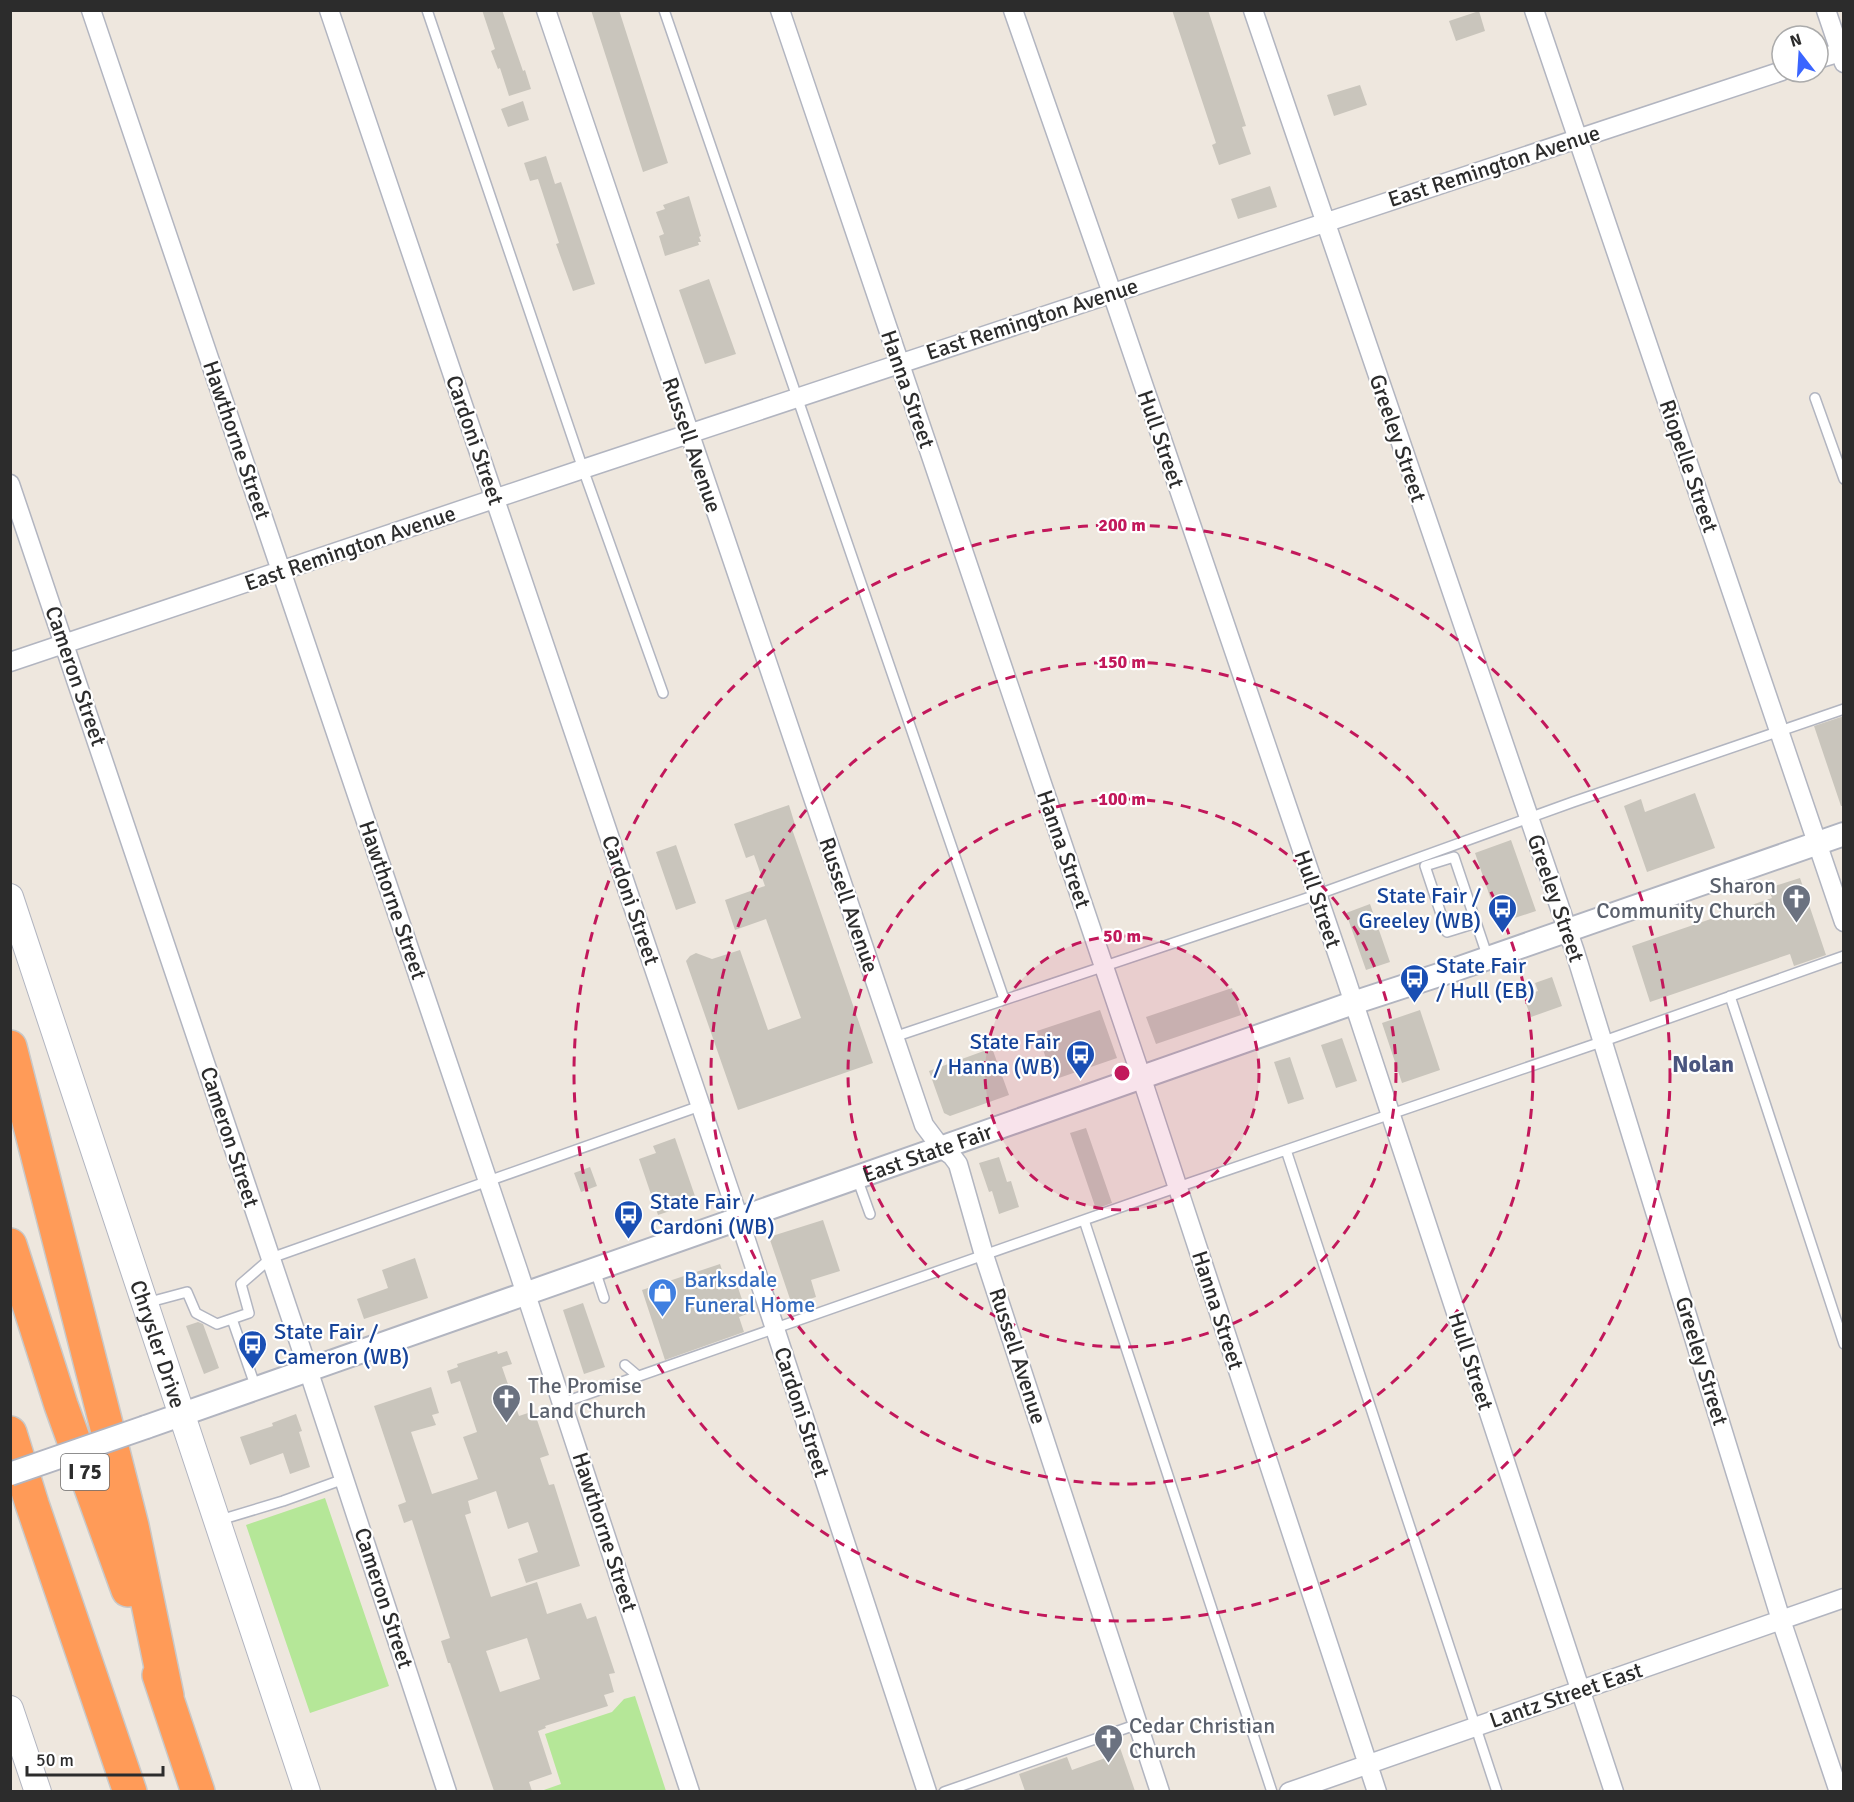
<svg xmlns="http://www.w3.org/2000/svg" width="1854" height="1802" viewBox="0 0 1854 1802" font-family="Signika,sans-serif">
<style>
.green{fill:#b5e798}
.building{fill:#c9c5bc;fill-rule:evenodd}
.lines{fill:none;stroke-linecap:round;stroke-linejoin:round}
.service-casing{stroke:#b2b5c0;stroke-width:12}
.minor-casing{stroke:#b2b5c0;stroke-width:21}
.tertiary-casing{stroke:#b2b5c0;stroke-width:26}
.secondary-casing{stroke:#b2b5c0;stroke-width:28}
.motorway-casing{stroke:#c8c8c8;stroke-width:36}
.service{stroke:#fff;stroke-width:9}
.minor{stroke:#fff;stroke-width:18}
.tertiary{stroke:#fff;stroke-width:22}
.secondary{stroke:#fff;stroke-width:26}
.motorway{stroke:#ff9b58;stroke-width:33}
.tertiary-bridge-casing{stroke:#b2b5c0;stroke-width:26;stroke-linecap:butt}
.tertiary-bridge{stroke:#fff;stroke-width:22}
.ring{fill:none;stroke:#c2185b;stroke-width:3;stroke-dasharray:10 8}
.labels{text-anchor:middle;dominant-baseline:central;stroke-width:4.5;stroke-linejoin:round;paint-order:stroke}
.shield{fill:#fff;stroke:#6b6b6b;stroke-width:1.5}
.shield-label{font-size:21px;font-weight:bold;fill:#2c2c2c}
.street-label{font-size:22px;fill:#2c2c2c;stroke:#fff}
.worship-label{font-size:22px;fill:#5b616d;stroke:#fff;text-anchor:start}
.transit-label{font-size:22px;fill:#164399;stroke:#fff;text-anchor:start}
.shop-label{font-size:22px;fill:#366cbe;stroke:#fff;text-anchor:start}
.neighbourhood-label{font-size:24px;font-weight:bold;fill:#4a557f;stroke:#fff}
.centre{fill:#c2185b;stroke:#fff;stroke-width:3}
.ring-label{font-size:18px;text-anchor:middle;font-weight:bold;fill:#c2185b;stroke:#fff;stroke-width:4.5;stroke-linejoin:round;paint-order:stroke}
</style>
<rect width="100%" height="100%" fill="#eee7de"/>
<path class="green" d="M 325,1498 L 389,1686 L 310,1713 L 246,1525 Z
M 635,1696 L 666,1791 L 541,1791 L 561,1784 L 545,1734 L 612,1712 L 624,1699 Z"/>
<path class="building" d="M 482,10 L 502,10 L 523,71 L 525,70 L 531,89 L 509,96 L 500,68 L 498,69 L 491,51 L 495,49 Z
M 591,10 L 619,10 L 668,163 L 643,172 Z
M 1172,10 L 1208,10 L 1246,126 L 1242,127 L 1251,154 L 1219,165 L 1212,145 L 1216,143 Z
M 1479,11 L 1485,31 L 1456,41 L 1449,21 Z
M 1360,85 L 1367,105 L 1334,116 L 1327,95 Z
M 523,101 L 529,120 L 508,127 L 501,109 Z
M 546,156 L 555,184 L 561,182 L 595,284 L 573,291 L 556,244 L 559,243 L 538,179 L 530,181 L 524,163 Z
M 1270,186 L 1277,207 L 1238,219 L 1231,199 Z
M 689,196 L 701,236 L 699,237 L 701,242 L 698,242 L 699,245 L 665,256 L 659,236 L 664,234 L 656,212 L 665,209 L 663,205 Z
M 709,279 L 736,354 L 705,364 L 679,290 Z
M 1844,716 L 1844,806 L 1841,806 L 1814,726 Z
M 1695,793 L 1715,848 L 1647,872 L 1624,806 L 1641,799 L 1645,812 Z
M 789,805 L 796,828 L 792,829 L 873,1063 L 738,1110 L 686,961 L 690,956 L 696,953 L 712,959 L 740,950 L 768,1030 L 801,1018 L 766,919 L 735,930 L 725,900 L 765,886 L 754,855 L 746,858 L 734,824 Z
M 1511,840 L 1536,911 L 1499,923 L 1475,853 Z
M 676,845 L 696,903 L 676,910 L 656,852 Z
M 1800,878 L 1826,955 L 1794,966 L 1790,954 L 1650,1002 L 1632,946 L 1772,898 L 1768,888 Z
M 1370,904 L 1390,962 L 1366,970 L 1346,913 Z
M 1552,977 L 1562,1006 L 1531,1017 L 1523,996 L 1538,991 L 1535,983 Z
M 1232,988 L 1241,1015 L 1156,1044 L 1146,1017 Z
M 1100,1010 L 1117,1058 L 1053,1080 L 1037,1031 Z
M 1420,1010 L 1440,1070 L 1402,1083 L 1382,1023 Z
M 1342,1038 L 1357,1081 L 1336,1088 L 1321,1045 Z
M 992,1048 L 1009,1095 L 950,1116 L 944,1113 L 929,1071 Z
M 1290,1057 L 1304,1099 L 1288,1104 L 1274,1062 Z
M 1086,1128 L 1112,1203 L 1096,1209 L 1070,1133 Z
M 675,1138 L 697,1202 L 658,1215 L 639,1159 L 656,1153 L 653,1146 Z
M 999,1157 L 1007,1182 L 1011,1181 L 1019,1207 L 999,1214 L 992,1191 L 989,1192 L 979,1163 Z
M 590,1167 L 597,1186 L 581,1192 L 574,1173 Z
M 823,1220 L 840,1271 L 811,1280 L 816,1297 L 792,1305 L 769,1237 Z
M 415,1258 L 428,1298 L 364,1319 L 357,1299 L 388,1288 L 382,1270 Z
M 720,1264 L 725,1279 L 734,1276 L 747,1314 L 739,1317 L 744,1332 L 665,1360 L 642,1290 Z
M 583,1303 L 605,1367 L 584,1374 L 563,1310 Z
M 198,1322 L 203,1324 L 219,1368 L 204,1374 L 186,1326 Z
M 497,1351 L 498,1354 L 507,1351 L 512,1364 L 502,1367 L 519,1416 L 534,1411 L 549,1455 L 540,1458 L 549,1485 L 554,1484 L 580,1566 L 526,1583 L 518,1559 L 538,1552 L 528,1522 L 508,1529 L 496,1491 L 468,1501 L 471,1513 L 465,1515 L 491,1597 L 537,1582 L 547,1614 L 581,1603 L 587,1619 L 596,1616 L 615,1673 L 609,1674 L 614,1692 L 604,1695 L 608,1706 L 545,1726 L 546,1728 L 538,1731 L 552,1774 L 529,1782 L 532,1791 L 494,1791 L 450,1663 L 448,1663 L 441,1641 L 450,1638 L 412,1520 L 404,1523 L 398,1505 L 406,1502 L 374,1406 L 431,1387 L 439,1413 L 432,1415 L 436,1425 L 411,1432 L 432,1494 L 478,1479 L 463,1437 L 477,1432 L 460,1381 L 451,1384 L 447,1371 L 458,1367 L 457,1364 ZM 527,1638 L 540,1679 L 500,1692 L 486,1651 Z
M 296,1414 L 302,1431 L 299,1432 L 310,1467 L 290,1474 L 283,1453 L 250,1465 L 240,1437 L 273,1426 L 272,1423 Z
M 1118,1742 L 1135,1791 L 1025,1791 L 1019,1774 L 1067,1757 L 1072,1770 L 1108,1757 L 1105,1747 Z"/>
<g class="lines">
<defs>
<path id="service" d="M 427,10 L 583,469 L 663,693
M 664,10 L 1004,999
M 1815,398 L 1844,479
M 1476,923 L 1447,932 L 1425,866 L 1454,857 L 1488,958
M 1730,996 L 1844,1344
M 894,1037 L 1316,895 L 1573,802 L 1844,709
M 1286,1150 L 1497,1792
M 857,1178 L 870,1214
M 1084,1220 L 1272,1792
M 595,1270 L 604,1298
M 146,1303 L 187,1292 L 196,1313 L 217,1324 L 249,1313 L 241,1284 L 271,1258 L 700,1106
M 232,1319 L 256,1388
M 625,1365 L 638,1376
M 562,1403 L 1178,1187 L 1604,1041 L 1844,956
M 220,1520 L 283,1501 L 344,1479
M 944,1792 L 1138,1724"/>
<path id="minor" d="M 91,10 L 518,1270 L 690,1792
M 329,10 L 739,1219 L 927,1792
M 546,10 L 924,1125 L 942,1149 L 952,1156 L 958,1164 L 984,1255 L 1160,1792
M 780,10 L 1142,1079 L 1377,1792
M 1013,10 L 1112,293 L 1345,976 L 1614,1792
M 1253,10 L 1575,952 L 1781,1620 L 1839,1792
M 1534,10 L 1844,922
M 1826,10 L 1844,63
M 1818,59 L 1844,51
M 10,484 L 300,1345 L 447,1792
M 10,662 L 583,469 L 1782,71
M 1289,1792 L 1844,1598"/>
<g id="tertiary">
<path id="s1" d="M 146,1427 L 1353,1003 L 1448,972 L 1844,834"/>
</g>
<g id="secondary">
<path id="s2" d="M 10,897 L 307,1792"/>
<path d="M 10,1709 L 38,1792"/>
</g>
<path id="motorway" d="M 10,1047 L 132,1526 L 167,1696
M 10,1245 L 61,1405 L 128,1590
M 10,1433 L 32,1504 L 130,1792
M 159,1675 L 198,1792"/>
</defs>
<use href="#service" class="service-casing"/>
<use href="#minor" class="minor-casing"/>
<use href="#tertiary" class="tertiary-casing"/>
<use href="#secondary" class="secondary-casing"/>
<use href="#motorway" class="motorway-casing"/>
<use href="#service" class="service"/>
<use href="#minor" class="minor"/>
<use href="#tertiary" class="tertiary"/>
<use href="#secondary" class="secondary"/>
<use href="#motorway" class="motorway"/>
<defs>
<path id="tertiary-bridge" d="M 10,1474 L 146,1427"/>
</defs>
<use href="#tertiary-bridge" class="tertiary-bridge-casing"/>
<use href="#tertiary-bridge" class="tertiary-bridge"/>
</g>
<circle cx="1122" cy="1073" r="137" fill="#c2185b" fill-opacity=".12"/>
<g class="ring">
<circle cx="1122" cy="1073" r="137"/>
<circle cx="1122" cy="1073" r="274"/>
<circle cx="1122" cy="1073" r="411"/>
<circle cx="1122" cy="1073" r="548"/>
</g>
<defs>
<symbol id="church-pin" viewBox="-11 -11 22 30"><path d="M0 17L-7.5 6A9.5 9.5 0 1 1 7.5 6Z" fill="#6b7280" stroke="#fff"/><path d="M-1.2-6h2.4v3.5h3.3v2.4h-3.3V6h-2.4V-.1h-3.3v-2.4h3.3Z" fill="#fff"/></symbol>
<symbol id="bus-pin" viewBox="-11 -11 22 30"><path d="M0 17L-7.5 6A9.5 9.5 0 1 1 7.5 6Z" fill="#1a4fb4" stroke="#fff"/><path d="M-5-6H5V4H4V6H2V4H-2V6H-4V4H-5ZM-3.5-4V0h7V-4ZM-3.5 1.2v1.5H-2V1.2ZM2 1.2v1.5H3.5V1.2Z" fill="#fff"/></symbol>
<symbol id="shop-pin" viewBox="-11 -11 22 30"><path d="M0 17L-7.5 6A9.5 9.5 0 1 1 7.5 6Z" fill="#3f7fe0" stroke="#fff"/><path d="M-5-2.5h2.3a2.7 3.5 0 0 1 5.4 0H5L5.5 6h-11ZM-1.5-2.5h3a1.5 2.3 0 0 0-3 0Z" fill="#fff"/></symbol>
</defs>
<g fill-rule="evenodd">
<use href="#church-pin" x="1780" y="882" width="33" height="45"/>
<use href="#bus-pin" x="1486" y="892" width="33" height="45"/>
<use href="#bus-pin" x="1398" y="962" width="33" height="45"/>
<use href="#bus-pin" x="1064" y="1038" width="33" height="45"/>
<use href="#bus-pin" x="612" y="1198" width="33" height="45"/>
<use href="#shop-pin" x="646" y="1276" width="33" height="45"/>
<use href="#bus-pin" x="236" y="1328" width="33" height="45"/>
<use href="#church-pin" x="490" y="1382" width="33" height="45"/>
<use href="#church-pin" x="1092" y="1722" width="33" height="45"/>
</g>
<g class="labels">
<rect class="shield" x="61" y="1454" width="48" height="36" rx="4.5"/>
<g class="shield-label">
<text x="85" y="1472">I 75</text>
</g>
<g class="street-label">
<text transform="translate(1494 166) rotate(-18)">East Remington Avenue</text>
<text transform="translate(1032 319) rotate(-18)">East Remington Avenue</text>
<text transform="translate(908 389) rotate(71)">Hanna Street</text>
<text transform="translate(1398 438) rotate(71)">Greeley Street</text>
<text transform="translate(1161 439) rotate(71)">Hull Street</text>
<text transform="translate(237 440) rotate(71)">Hawthorne Street</text>
<text transform="translate(475 440) rotate(71)">Cardoni Street</text>
<text transform="translate(692 445) rotate(71)">Russell Avenue</text>
<text transform="translate(1689 466) rotate(71)">Riopelle Street</text>
<text transform="translate(350 548) rotate(-19)">East Remington Avenue</text>
<text transform="translate(76 676) rotate(71)">Cameron Street</text>
<text transform="translate(1064 849) rotate(71)">Hanna Street</text>
<text transform="translate(1556 898) rotate(71)">Greeley Street</text>
<text transform="translate(1318 899) rotate(71)">Hull Street</text>
<text transform="translate(393 900) rotate(71)">Hawthorne Street</text>
<text transform="translate(631 900) rotate(71)">Cardoni Street</text>
<text transform="translate(849 905) rotate(71)">Russell Avenue</text>
<text transform="translate(230 1137) rotate(72)">Cameron Street</text>
<text stroke="none"><textPath href="#s1" startOffset="828">East State Fair</textPath></text>
<text transform="translate(1218 1310) rotate(72)">Hanna Street</text>
<text stroke="none"><textPath href="#s2" startOffset="471">Chrysler Drive</textPath></text>
<text transform="translate(1018 1356) rotate(72)">Russell Avenue</text>
<text transform="translate(1471 1361) rotate(72)">Hull Street</text>
<text transform="translate(1702 1361) rotate(73)">Greeley Street</text>
<text transform="translate(802 1412) rotate(72)">Cardoni Street</text>
<text transform="translate(605 1532) rotate(72)">Hawthorne Street</text>
<text transform="translate(384 1598) rotate(72)">Cameron Street</text>
<text transform="translate(1566 1695) rotate(-19)">Lantz Street East</text>
</g>
<g class="worship-label">
<text x="1776" y="885" text-anchor="end">Sharon<tspan x="1776" dy="25">Community Church</tspan></text>
<text x="528" y="1385">The Promise<tspan x="528" dy="25">Land Church</tspan></text>
<text x="1129" y="1725">Cedar Christian<tspan x="1129" dy="25">Church</tspan></text>
</g>
<g class="transit-label">
<text x="1481" y="895" text-anchor="end">State Fair /<tspan x="1481" dy="25">Greeley (WB)</tspan></text>
<text x="1436" y="965">State Fair<tspan x="1436" dy="25">/ Hull (EB)</tspan></text>
<text x="1060" y="1041" text-anchor="end">State Fair<tspan x="1060" dy="25">/ Hanna (WB)</tspan></text>
<text x="650" y="1201">State Fair /<tspan x="650" dy="25">Cardoni (WB)</tspan></text>
<text x="274" y="1331">State Fair /<tspan x="274" dy="25">Cameron (WB)</tspan></text>
</g>
<g class="shop-label">
<text x="684" y="1279">Barksdale<tspan x="684" dy="25">Funeral Home</tspan></text>
</g>
<g class="neighbourhood-label">
<text x="1703" y="1064">Nolan</text>
</g>
</g>
<circle cx="1122" cy="1073" r="9" class="centre"/>
<g class="ring-label">
<text x="1122" y="531">200 m</text>
<text x="1122" y="668">150 m</text>
<text x="1122" y="805">100 m</text>
<text x="1122" y="942">50 m</text>
</g>
<rect width="1854" height="1802" fill="none" stroke="#2c2c2c" stroke-width="24"/>
<g transform="translate(1800 54) rotate(343)"><circle r="28" fill="#ffffff" stroke="#ababab" stroke-width="1.5"/>
<path d="M0-4.5L10 22L0 15L-10 22Z" fill="#3a65ff"/>
<text y="-9" font-size="16" font-weight="bold" text-anchor="middle" fill="#2c2c2c">N</text>
</g>
<path d="M27 1766v9h136v-9" fill="none" stroke="#2c2c2c" stroke-width="3"/>
<text x="36" y="1766" font-size="18" fill="#2c2c2c" stroke="#ffffff" stroke-width="4.5" paint-order="stroke">50 m</text>
</svg>
